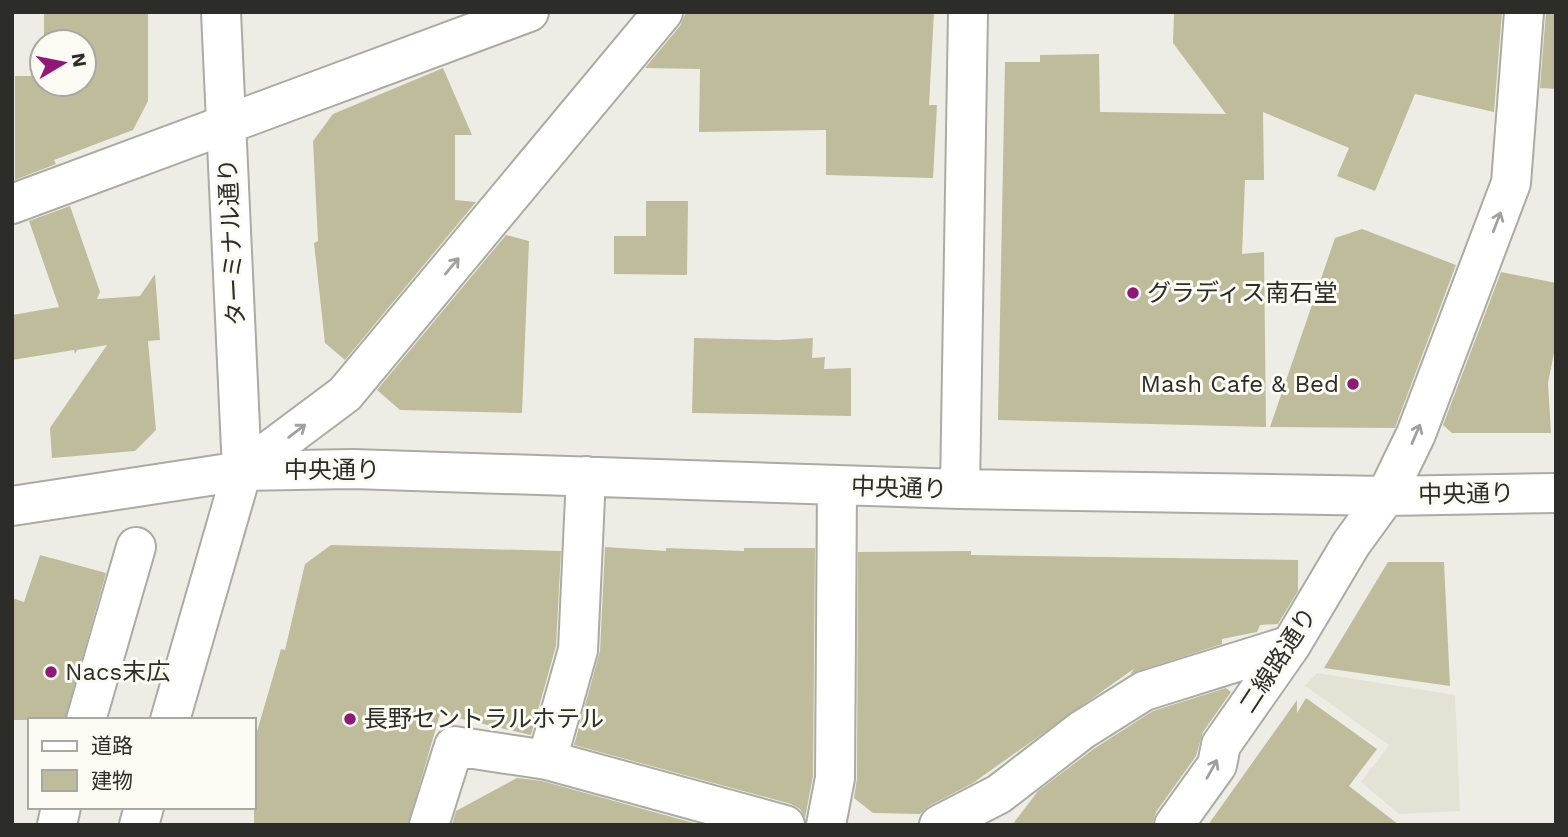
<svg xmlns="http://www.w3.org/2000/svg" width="1568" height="837" viewBox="0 0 1568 837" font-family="'Work Sans','Noto Sans JP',sans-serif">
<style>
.built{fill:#e3e2d4}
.building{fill:#bfbc9b}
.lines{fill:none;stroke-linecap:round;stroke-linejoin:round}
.minor-casing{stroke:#ababa3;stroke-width:42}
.minor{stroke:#fff;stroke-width:38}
.oneway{stroke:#a0a09f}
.poi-dot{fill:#901978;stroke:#fbfbf3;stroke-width:2.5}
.labels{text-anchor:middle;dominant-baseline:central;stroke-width:6;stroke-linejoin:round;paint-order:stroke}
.street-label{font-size:24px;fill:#2c2c29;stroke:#fbfbf3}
.poi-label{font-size:24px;fill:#2c2c29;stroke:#fbfbf3;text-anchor:start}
</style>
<rect width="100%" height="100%" fill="#eeede5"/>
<path class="built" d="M 1317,673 L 1455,695 L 1460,811 L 1399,814 L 1361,782 L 1389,745 L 1305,686 Z"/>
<path class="building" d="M 44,12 L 148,12 L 148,101 L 133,130 L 54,160 L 56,164 L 15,180 L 15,76 L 42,76 L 42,84 L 84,84 L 84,42 L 44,42 Z
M 686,12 L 934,12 L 929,105 L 937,105 L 933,178 L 826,175 L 826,130 L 699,132 L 700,69 L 645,68 L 680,26 Z
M 1174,12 L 1502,12 L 1494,112 L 1415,94 L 1375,191 L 1337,176 L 1349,148 L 1263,112 L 1264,180 L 1245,180 L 1242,254 L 1264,252 L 1266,427 L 998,420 L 1005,62 L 1040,62 L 1040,55 L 1099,54 L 1100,112 L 1226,114 L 1173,43 Z
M 1546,12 L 1556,12 L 1556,89 L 1540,88 Z
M 443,68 L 472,135 L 455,135 L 455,200 L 476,202 L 345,360 L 325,343 L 314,243 L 318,241 L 313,141 L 333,114 Z
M 646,201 L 688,201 L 687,275 L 614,274 L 614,236 L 646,236 Z
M 70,206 L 100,292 L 97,299 L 140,296 L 155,274 L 160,340 L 148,341 L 156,430 L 135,451 L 52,458 L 50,428 L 107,345 L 77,350 L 75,354 L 74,350 L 12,360 L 12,315 L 59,307 L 29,221 Z
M 1362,229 L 1456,265 L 1396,425 L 1395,428 L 1270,427 L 1335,238 Z
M 506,235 L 529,241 L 522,413 L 400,410 L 377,390 Z
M 1501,272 L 1556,283 L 1556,343 L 1548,383 L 1551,433 L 1452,433 L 1443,425 Z
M 694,338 L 779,340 L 813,338 L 812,358 L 825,357 L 824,369 L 851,368 L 851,416 L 692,413 Z
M 331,545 L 561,551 L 556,646 L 531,735 L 440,714 L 408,825 L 254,825 L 254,742 L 281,649 L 285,650 L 305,564 Z
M 605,547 L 666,551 L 666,548 L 744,551 L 744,548 L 815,548 L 813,776 L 805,818 L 800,809 L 791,804 L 574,745 L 600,651 Z
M 971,551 L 971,555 L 1298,560 L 1298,591 L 1278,624 L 1260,625 L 1257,632 L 1222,639 L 1222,644 L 1130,674 L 1135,668 L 973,783 L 929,806 L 920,814 L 873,813 L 854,798 L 857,778 L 858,552 Z
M 40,555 L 106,573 L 65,720 L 12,720 L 12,598 L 24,602 Z
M 1388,562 L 1444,562 L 1450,686 L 1324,668 Z
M 1226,688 L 1231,692 L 1203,732 L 1196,756 L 1156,812 L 1152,825 L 1012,825 L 1038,791 L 1095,748 L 1153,711 Z
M 1306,698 L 1377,749 L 1349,786 L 1399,825 L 1208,825 L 1297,700 L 1297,713 Z
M 517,778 L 542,781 L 701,825 L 452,825 L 456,811 Z"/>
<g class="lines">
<defs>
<path id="minor" d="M 12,204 L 529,12
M 242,471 L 345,394 L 663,12
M 960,489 L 968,12
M 12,506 L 242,471 L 353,469 L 960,489 L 1386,496 L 1556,493
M 86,720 L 136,547
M 170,720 L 242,471 L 221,12
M 547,760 L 578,650 L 586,476
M 57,825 L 61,807
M 139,825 L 144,807
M 429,825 L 454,746 L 547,760 L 785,825
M 826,825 L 835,778 L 837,486
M 939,825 L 999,794 L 1082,730 L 1144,691 L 1291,645
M 1174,825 L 1217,765 L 1221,745 L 1291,645 L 1351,544 L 1386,496 L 1416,434 L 1511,183 L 1524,12"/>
</defs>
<use href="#minor" class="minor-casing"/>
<use href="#minor" class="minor"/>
</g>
<defs><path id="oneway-shaft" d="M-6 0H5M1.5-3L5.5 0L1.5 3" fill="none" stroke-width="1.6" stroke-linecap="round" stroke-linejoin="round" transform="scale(1.75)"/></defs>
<g class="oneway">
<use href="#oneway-shaft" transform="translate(1497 222) rotate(-69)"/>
<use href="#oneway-shaft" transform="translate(452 266) rotate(-50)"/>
<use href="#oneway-shaft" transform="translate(297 431) rotate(-37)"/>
<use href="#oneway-shaft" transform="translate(1416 434) rotate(-67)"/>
<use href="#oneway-shaft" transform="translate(1212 769) rotate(-61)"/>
</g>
<g class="poi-dot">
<circle cx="1133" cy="293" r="7"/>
<circle cx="1353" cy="384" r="7"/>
<circle cx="51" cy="672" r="7"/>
<circle cx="350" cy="719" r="7"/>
</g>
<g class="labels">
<g class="street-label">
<text transform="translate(232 242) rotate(-93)">ターミナル通り</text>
<text x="332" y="470">中央通り</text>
<text transform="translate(899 488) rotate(2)">中央通り</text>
<text transform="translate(1466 494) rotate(-1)">中央通り</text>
<text transform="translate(1278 660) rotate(-57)">二線路通り</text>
</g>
<g class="poi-label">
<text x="1147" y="293">グラディス南石堂</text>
<text x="1339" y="384" text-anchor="end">Mash Cafe &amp; Bed</text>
<text x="65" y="672">Nacs末広</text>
<text x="364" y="719">長野セントラルホテル</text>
</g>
</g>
<rect width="1568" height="837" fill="none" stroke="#2c2c29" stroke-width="28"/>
<rect x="28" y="718" width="228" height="91" fill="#fbfbf3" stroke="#a8a8a2" stroke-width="2"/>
<rect x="42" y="741" width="35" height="10" fill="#ffffff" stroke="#a8a8a2" stroke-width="2"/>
<text x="91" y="753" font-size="21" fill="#2c2c29">道路</text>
<rect x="42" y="770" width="35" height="21" fill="#bfbc9b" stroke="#a8a8a2" stroke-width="2"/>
<text x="91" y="788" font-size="21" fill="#2c2c29">建物</text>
<g transform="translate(63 63) rotate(80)"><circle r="33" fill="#fbfbf3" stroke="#a8a8a2" stroke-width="2"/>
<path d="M0-5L12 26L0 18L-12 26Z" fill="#901978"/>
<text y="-10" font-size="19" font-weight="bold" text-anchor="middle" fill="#2c2c29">N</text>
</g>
</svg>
